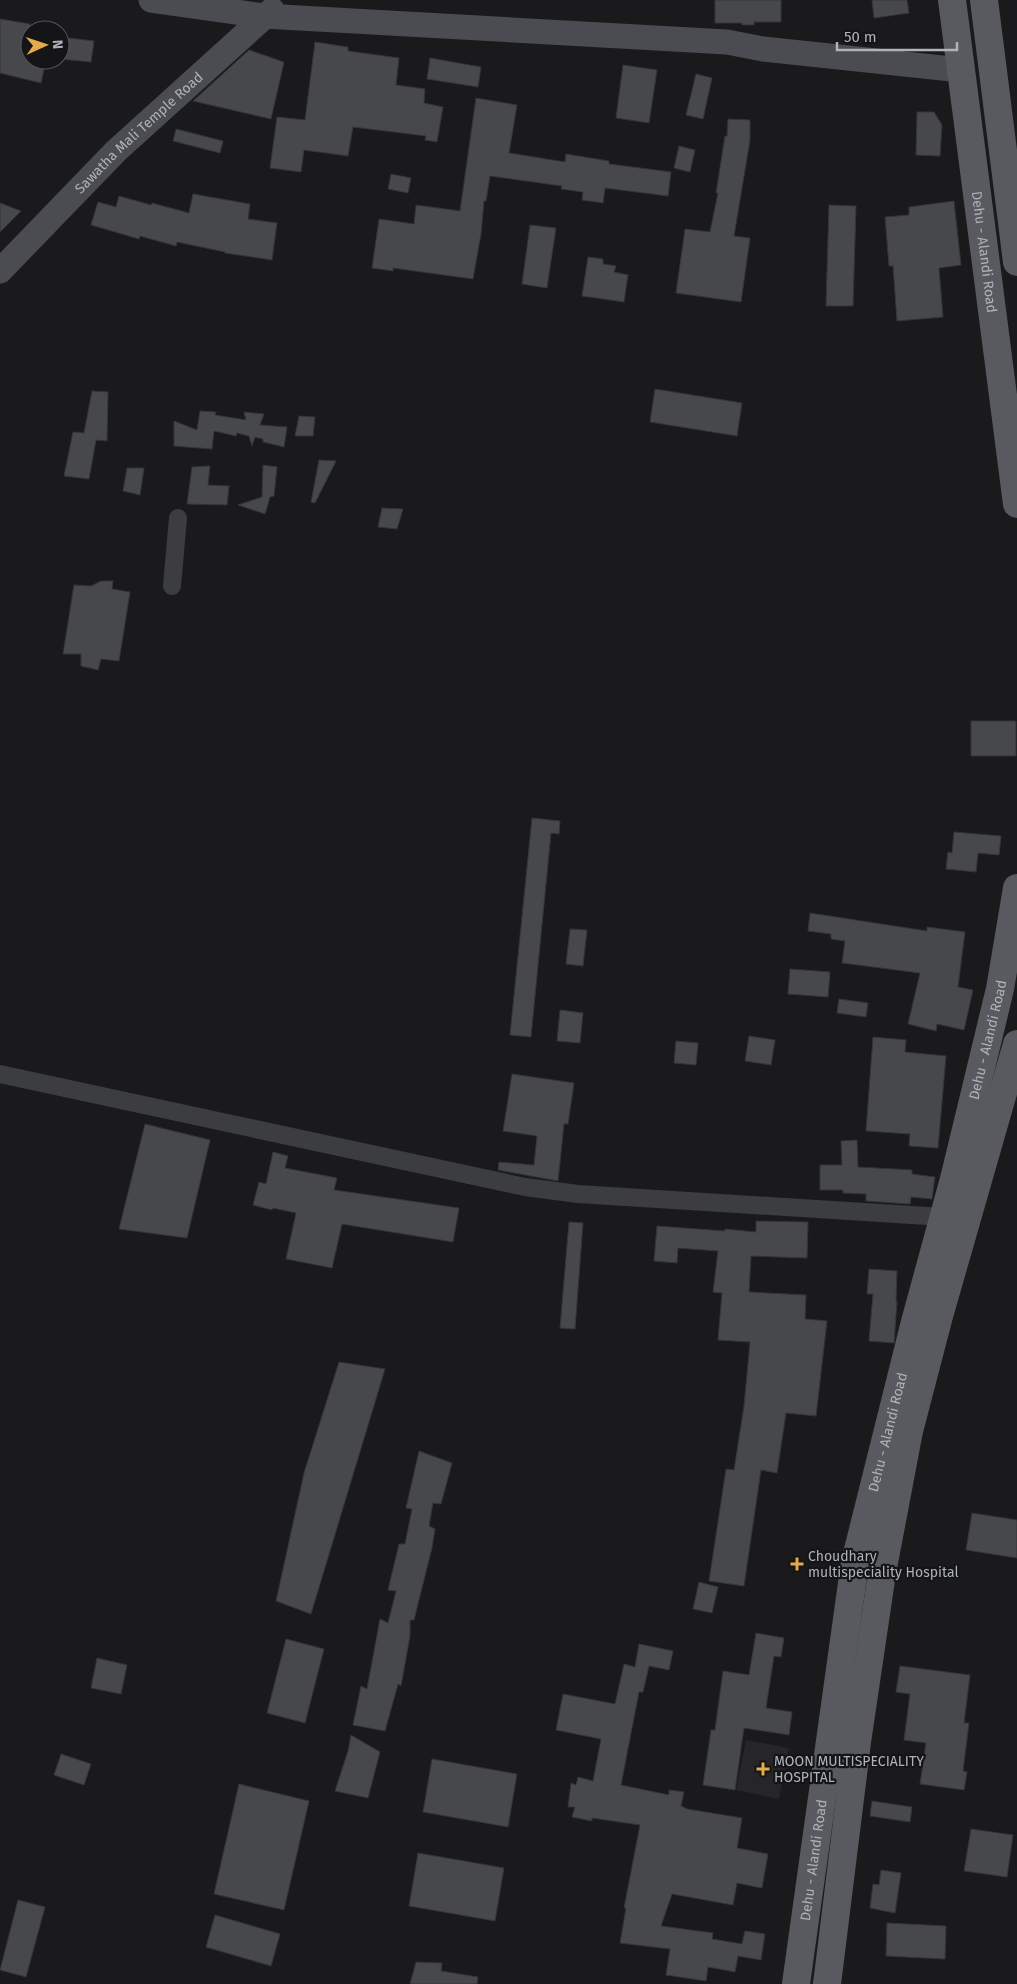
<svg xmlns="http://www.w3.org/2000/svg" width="1017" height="1984" viewBox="0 0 1017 1984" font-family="'Fira Sans',sans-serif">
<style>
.built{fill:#262629}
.building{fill:#47484c;stroke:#343538}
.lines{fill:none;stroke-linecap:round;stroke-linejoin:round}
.street{stroke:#3c3d41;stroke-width:18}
.secondary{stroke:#4a4c51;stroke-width:25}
.primary{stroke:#585a60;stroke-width:28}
.poi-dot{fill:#e3ab4b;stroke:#151517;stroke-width:2}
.labels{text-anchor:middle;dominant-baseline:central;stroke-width:4.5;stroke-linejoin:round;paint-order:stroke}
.street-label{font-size:14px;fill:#aeb2bb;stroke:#151517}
.poi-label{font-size:14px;fill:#aeb2bb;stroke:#151517;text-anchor:start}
</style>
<rect width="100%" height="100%" fill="#1a1a1c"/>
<path class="built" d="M 746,1740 L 789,1748 L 779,1799 L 736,1790 Z"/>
<path class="building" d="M 715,0 L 781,0 L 781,22 L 754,22 L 754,25 L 742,25 L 742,23 L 715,23 Z
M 872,0 L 907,0 L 909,13 L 874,18 Z
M 0,19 L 30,24 L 30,60 L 46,60 L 41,83 L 0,73 Z
M 60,37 L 94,41 L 91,62 L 60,59 Z
M 315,42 L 348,47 L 348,51 L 399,58 L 396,85 L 425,89 L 424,103 L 443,107 L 437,142 L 425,140 L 426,136 L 353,127 L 348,156 L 304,150 L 301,172 L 270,168 L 277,117 L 305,120 Z
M 249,50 L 284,62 L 271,119 L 193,101 Z
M 430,58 L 481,67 L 478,87 L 427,79 Z
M 623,65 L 657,70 L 649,123 L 616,118 Z
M 696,74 L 712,78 L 703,119 L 686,115 Z
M 476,98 L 517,105 L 509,153 L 565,162 L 566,154 L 609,161 L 609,164 L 671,172 L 668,196 L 605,188 L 603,203 L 582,200 L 583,192 L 561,189 L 562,186 L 490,176 L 486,201 L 484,201 L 481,234 L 473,279 L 393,268 L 393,271 L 372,268 L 379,219 L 414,224 L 416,205 L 460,211 Z
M 917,112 L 934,112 L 942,125 L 940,156 L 916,155 Z
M 728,119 L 750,120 L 750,140 L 734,236 L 750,238 L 741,302 L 676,293 L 685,229 L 710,232 L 718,193 L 716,193 L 725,136 L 727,136 Z
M 176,129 L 223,141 L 220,153 L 173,141 Z
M 679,146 L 695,150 L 690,172 L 674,168 Z
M 391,174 L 411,178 L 408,193 L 388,189 Z
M 193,194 L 250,204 L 248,219 L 277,223 L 272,260 L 225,253 L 225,252 L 177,242 L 176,246 L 140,236 L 139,239 L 91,225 L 98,202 L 116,207 L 119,196 L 151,205 L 152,203 L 189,213 Z
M 954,201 L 961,265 L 939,268 L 943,317 L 897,321 L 893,266 L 889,266 L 885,217 L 909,215 L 909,207 Z
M 0,203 L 21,211 L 0,232 Z
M 829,205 L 856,206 L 853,306 L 826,306 Z
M 530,225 L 556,228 L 547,288 L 522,284 Z
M 588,257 L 603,259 L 603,264 L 616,266 L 614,272 L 628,275 L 624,302 L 582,296 Z
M 655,389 L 742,403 L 737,436 L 650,422 Z
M 92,391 L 108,392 L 107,441 L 96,440 L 89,479 L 64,476 L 73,432 L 84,433 Z
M 200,411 L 216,412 L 215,415 L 246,420 L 244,412 L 264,414 L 260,425 L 287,427 L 284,447 L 263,442 L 263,439 L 255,437 L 252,446 L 249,436 L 237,433 L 236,436 L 214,431 L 212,449 L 174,446 L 174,421 L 197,430 Z
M 299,416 L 315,417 L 313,436 L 295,436 Z
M 319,460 L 336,461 L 315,503 L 311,502 Z
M 263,465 L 277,467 L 274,496 L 270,497 L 265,514 L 238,505 L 262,497 Z
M 210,466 L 208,485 L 229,486 L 227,505 L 187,504 L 192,467 Z
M 127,468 L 144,468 L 140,495 L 123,491 Z
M 382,508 L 403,509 L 397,529 L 378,527 Z
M 101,581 L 113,581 L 112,589 L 130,592 L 119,661 L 101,659 L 98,670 L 81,666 L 81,654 L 63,654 L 74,585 L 91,586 Z
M 971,721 L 1016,721 L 1016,756 L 971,756 Z
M 532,818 L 560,821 L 559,834 L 551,833 L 531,1037 L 510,1035 Z
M 954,832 L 1001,836 L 999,855 L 978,853 L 976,872 L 946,869 L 948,852 L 952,853 Z
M 810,913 L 927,931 L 927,927 L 965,932 L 958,987 L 973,990 L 964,1030 L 937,1024 L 936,1031 L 908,1024 L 920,973 L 842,963 L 845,941 L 831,939 L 831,934 L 808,931 Z
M 570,929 L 587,930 L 583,966 L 566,964 Z
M 790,969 L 830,972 L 828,997 L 788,994 Z
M 839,999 L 868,1003 L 866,1017 L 837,1013 Z
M 560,1010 L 583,1013 L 580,1043 L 557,1041 Z
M 749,1036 L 775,1040 L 771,1065 L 745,1061 Z
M 873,1037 L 906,1040 L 905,1052 L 946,1056 L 938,1148 L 909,1146 L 910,1134 L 866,1131 Z
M 676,1041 L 698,1043 L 696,1065 L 674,1063 Z
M 512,1074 L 574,1083 L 568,1124 L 564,1124 L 558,1181 L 498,1170 L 499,1162 L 534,1165 L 537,1136 L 503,1131 Z
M 145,1124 L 210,1140 L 187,1238 L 119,1229 Z
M 857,1140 L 858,1167 L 912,1170 L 912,1174 L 935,1177 L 932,1199 L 911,1197 L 910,1204 L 866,1201 L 866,1194 L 843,1193 L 843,1190 L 820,1190 L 820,1165 L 842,1165 L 841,1141 Z
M 273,1152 L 288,1156 L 285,1168 L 337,1178 L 334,1190 L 459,1208 L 453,1242 L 342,1224 L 332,1268 L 286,1259 L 296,1213 L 273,1208 L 272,1210 L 253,1205 L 259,1182 L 266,1184 Z
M 756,1221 L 808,1222 L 807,1258 L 751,1256 L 749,1292 L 806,1295 L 805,1319 L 827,1321 L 816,1416 L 786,1413 L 777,1473 L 761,1470 L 744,1586 L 709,1581 L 726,1469 L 734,1470 L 744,1406 L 750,1342 L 718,1340 L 722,1293 L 713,1292 L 718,1251 L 678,1248 L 677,1263 L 654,1261 L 657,1226 L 725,1231 L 725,1229 L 756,1232 Z
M 569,1222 L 583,1223 L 575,1329 L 560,1328 Z
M 869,1269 L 897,1271 L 896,1301 L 897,1301 L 894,1343 L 869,1341 L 873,1294 L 867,1294 Z
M 339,1362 L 385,1369 L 311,1614 L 276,1601 L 304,1473 Z
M 419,1451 L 452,1463 L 441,1504 L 433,1503 L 429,1526 L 435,1529 L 432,1548 L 414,1620 L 410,1620 L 410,1636 L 401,1686 L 398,1684 L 385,1731 L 353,1725 L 361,1686 L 367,1689 L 380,1619 L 388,1623 L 396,1591 L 388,1590 L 399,1544 L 405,1544 L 412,1509 L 406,1508 Z
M 972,1513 L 1017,1520 L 1017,1558 L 966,1550 Z
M 699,1582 L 718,1587 L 712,1613 L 693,1609 Z
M 756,1633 L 784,1638 L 781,1657 L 774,1656 L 766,1708 L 792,1712 L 789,1735 L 744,1728 L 735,1790 L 703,1785 L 711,1730 L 715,1730 L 723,1671 L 749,1675 Z
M 286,1639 L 324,1649 L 305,1723 L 267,1713 Z
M 639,1644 L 673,1651 L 669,1670 L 649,1666 L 643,1692 L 639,1692 L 621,1785 L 669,1795 L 669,1790 L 684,1792 L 681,1806 L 687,1809 L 742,1818 L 737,1848 L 768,1854 L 762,1888 L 737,1883 L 733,1905 L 672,1894 L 661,1926 L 713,1933 L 712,1939 L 742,1944 L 745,1931 L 765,1934 L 761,1960 L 738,1956 L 735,1972 L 708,1967 L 706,1981 L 666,1975 L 670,1949 L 620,1943 L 626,1908 L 624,1908 L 640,1825 L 592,1818 L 592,1821 L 572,1817 L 575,1807 L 568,1807 L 571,1783 L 576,1785 L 578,1777 L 593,1781 L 601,1739 L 556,1730 L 563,1694 L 615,1704 L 624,1664 L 635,1667 Z
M 97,1658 L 127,1665 L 121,1694 L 91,1688 Z
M 900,1666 L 970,1675 L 964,1723 L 969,1723 L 963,1771 L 967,1772 L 964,1790 L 920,1784 L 926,1743 L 904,1740 L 910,1694 L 896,1692 Z
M 351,1735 L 380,1752 L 368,1798 L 335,1791 L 348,1751 Z
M 61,1754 L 91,1764 L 84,1785 L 54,1775 Z
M 432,1759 L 517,1774 L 508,1827 L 423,1812 Z
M 239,1784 L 309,1801 L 284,1910 L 214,1894 Z
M 872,1801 L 912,1807 L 910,1822 L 870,1816 Z
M 971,1829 L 1013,1835 L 1007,1877 L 964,1871 Z
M 418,1853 L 504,1868 L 495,1921 L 409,1906 Z
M 881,1870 L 901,1873 L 895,1913 L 870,1908 L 873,1884 L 879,1885 Z
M 18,1900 L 45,1907 L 26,1977 L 0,1970 Z
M 215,1915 L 280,1934 L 271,1966 L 206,1947 Z
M 887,1923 L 946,1926 L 945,1959 L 886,1956 Z
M 416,1962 L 442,1963 L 441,1971 L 478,1977 L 477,1984 L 410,1984 Z"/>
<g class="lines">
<path class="street" d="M 172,586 L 178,518
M 0,1074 L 525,1187 L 578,1194 L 943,1217"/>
<g class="secondary">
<path d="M 151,0 L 264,16 L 727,42 L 763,49 L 961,70"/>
<path id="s1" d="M 0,271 L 116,151 L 272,10"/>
</g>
<g class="primary">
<path id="s2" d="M 952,0 L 1017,504"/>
<path d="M 984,0 L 1017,262"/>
<path id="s3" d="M 796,1984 L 855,1562 L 915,1322 L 954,1179 L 1000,989 L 1017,888"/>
<path d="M 827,1984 L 857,1742 L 882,1573 L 909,1431 L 939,1316 L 1017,1044"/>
</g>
</g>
<g class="poi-dot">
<path d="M794.5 1556.5h5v5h5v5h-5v5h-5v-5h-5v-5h5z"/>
<path d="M760.5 1761.5h5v5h5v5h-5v5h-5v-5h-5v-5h5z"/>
</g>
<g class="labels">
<g class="street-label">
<text stroke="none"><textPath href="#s1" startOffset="196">Sawatha Mali Temple Road</textPath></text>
<text stroke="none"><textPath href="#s2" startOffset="254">Dehu - Alandi Road</textPath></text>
<text stroke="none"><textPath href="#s3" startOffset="965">Dehu - Alandi Road</textPath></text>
<text stroke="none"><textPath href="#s3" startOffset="560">Dehu - Alandi Road</textPath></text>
<text stroke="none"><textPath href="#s3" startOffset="125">Dehu - Alandi Road</textPath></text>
</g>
<g class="poi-label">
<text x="808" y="1556">Choudhary<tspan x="808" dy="16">multispeciality Hospital</tspan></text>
<text x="774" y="1761">MOON MULTISPECIALITY<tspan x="774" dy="16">HOSPITAL</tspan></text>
</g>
</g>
<g transform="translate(45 45) rotate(87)"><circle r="24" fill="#151517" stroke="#525459"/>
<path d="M0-4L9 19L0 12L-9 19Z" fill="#e3ab4b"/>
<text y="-8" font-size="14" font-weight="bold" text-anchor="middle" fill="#aeb2bb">N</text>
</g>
<path d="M837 42v8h120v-8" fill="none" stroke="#aeb2bb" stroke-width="2.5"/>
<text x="844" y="42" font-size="15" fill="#aeb2bb" stroke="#151517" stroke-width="4" paint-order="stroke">50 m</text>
</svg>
